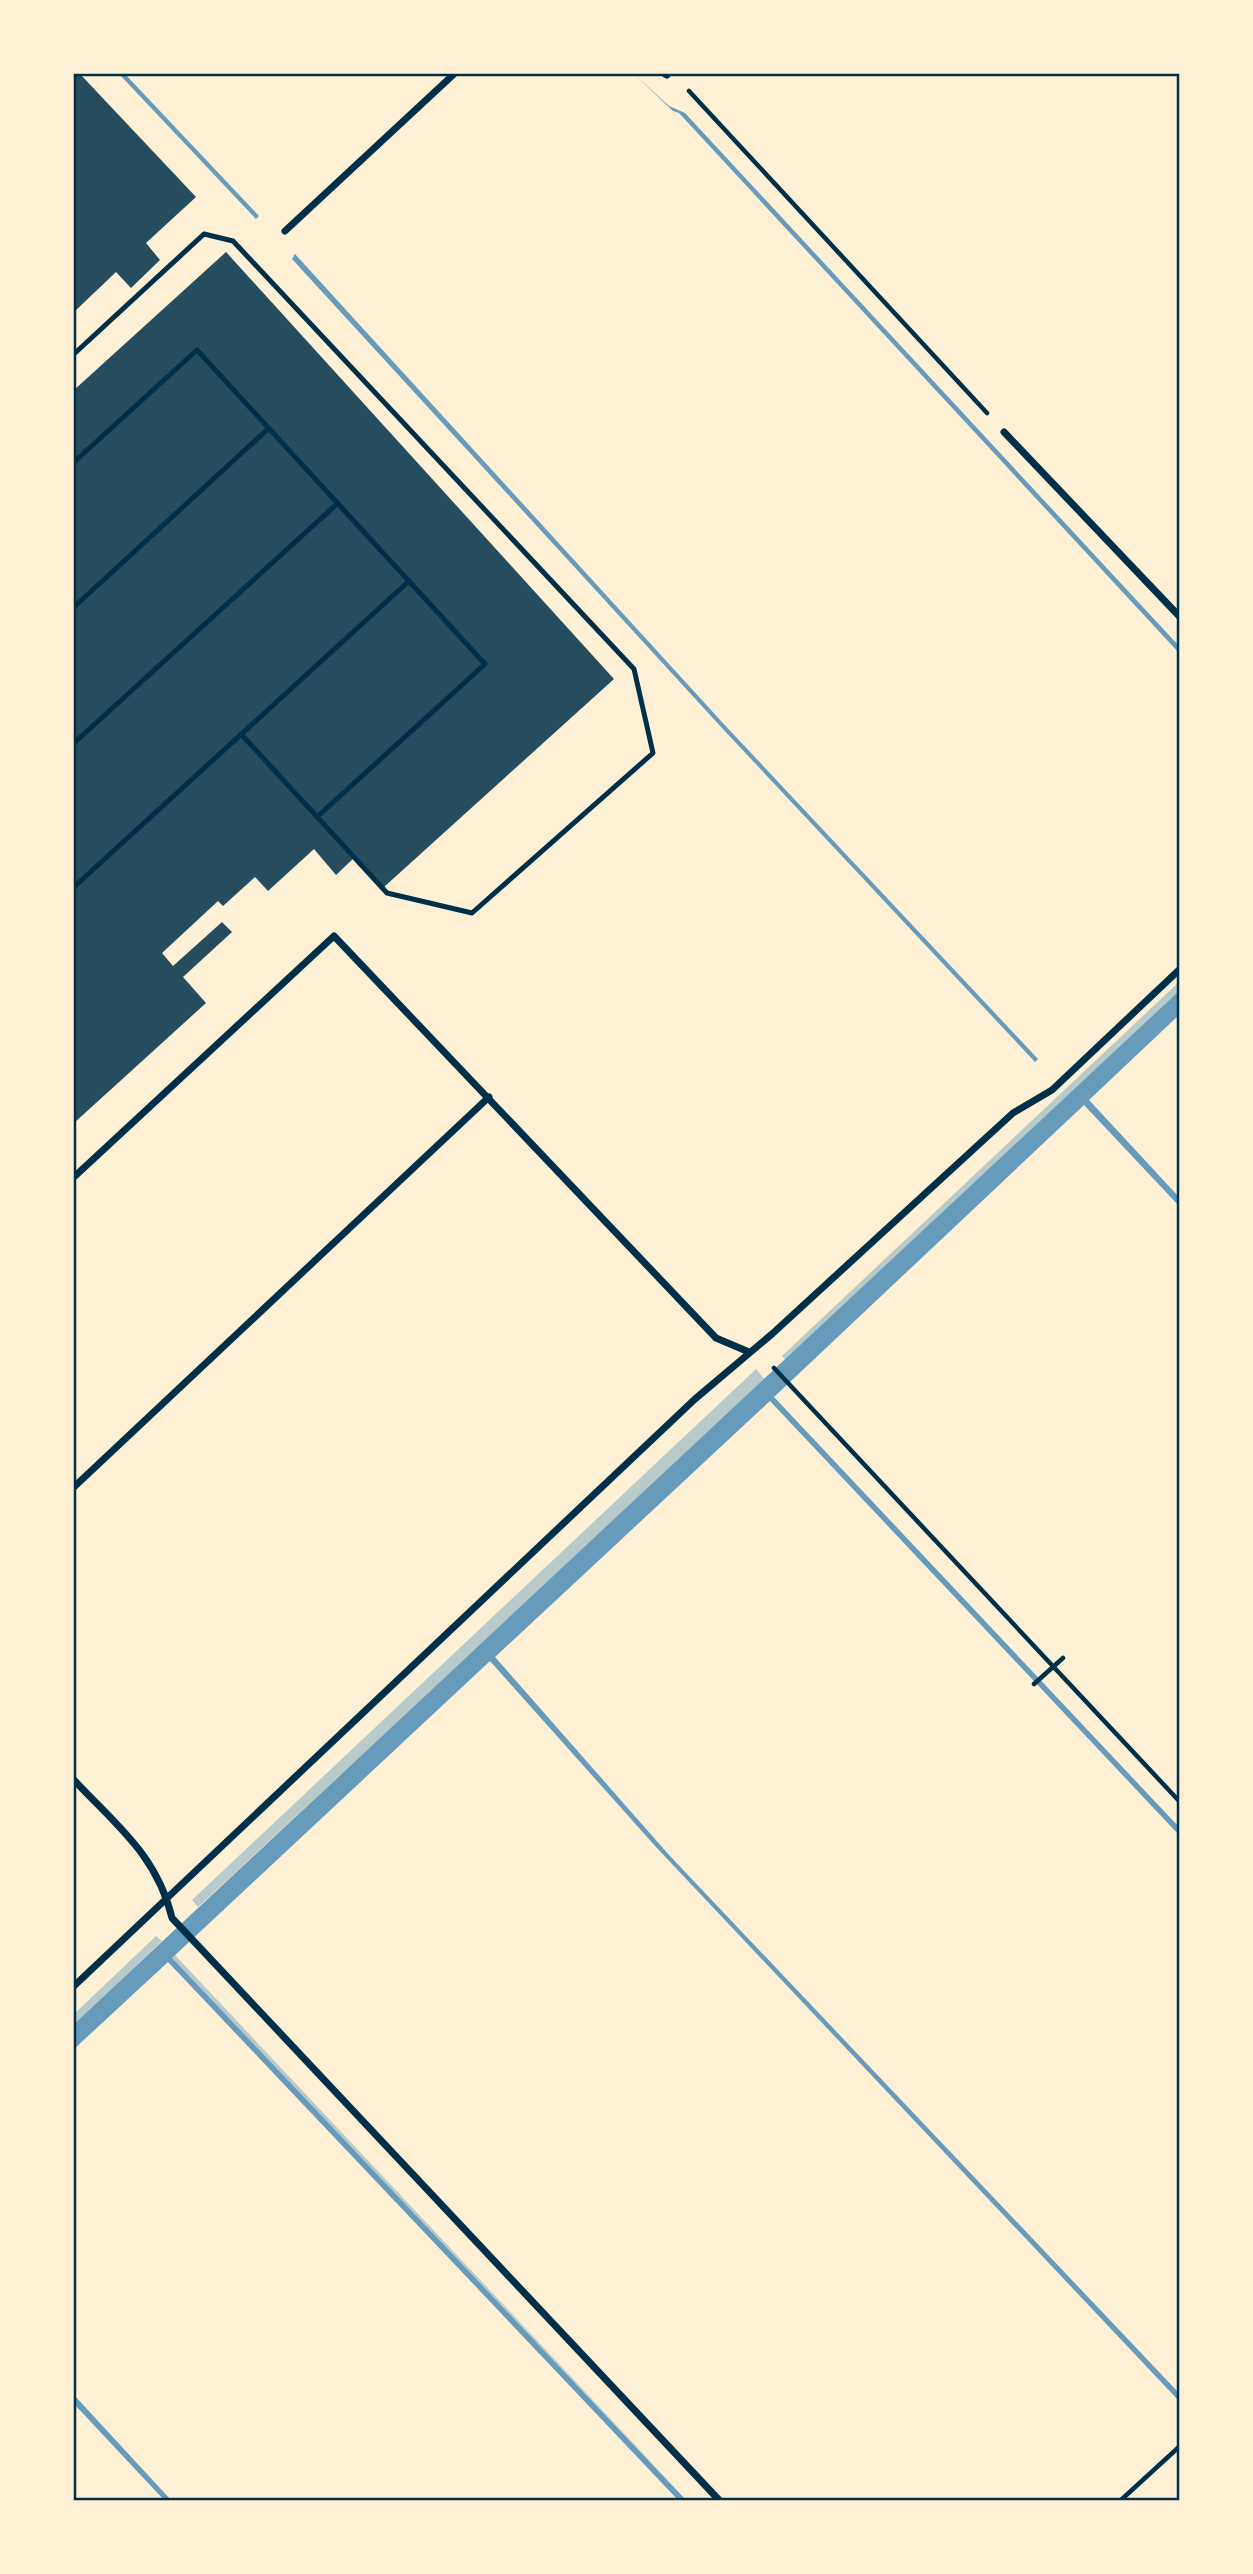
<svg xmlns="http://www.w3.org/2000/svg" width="1253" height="2574" viewBox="0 0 1253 2574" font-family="'Fira Sans',sans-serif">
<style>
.green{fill:#b9caca}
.water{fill:#669bbc}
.building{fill:#264d5e}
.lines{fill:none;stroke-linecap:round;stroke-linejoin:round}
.path{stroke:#003049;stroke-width:4.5}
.service{stroke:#003049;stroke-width:5}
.minor{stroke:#003049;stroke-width:7}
.neatline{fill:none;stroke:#003049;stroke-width:2.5}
</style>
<rect width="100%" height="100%" fill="#fdf0d5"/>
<path class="green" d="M 1179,982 L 1179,991 L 786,1361 L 782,1356 Z
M 756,1369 L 765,1380 L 198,1907 L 192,1900 Z
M 156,1936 L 162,1941 L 74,2024 L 74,2014 Z
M 174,1954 L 687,2500 L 171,1958 Z"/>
<path class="water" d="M 119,74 L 125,74 L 259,216 L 256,219 Z
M 634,74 L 669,106 L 685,113 L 1179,646 L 1179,653 L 679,113 L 673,111 Z
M 295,254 L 721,721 L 1038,1059 L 1035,1062 L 722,728 L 292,259 Z
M 1179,991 L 1179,1015 L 1089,1100 L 1179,1197 L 1179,1206 L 1084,1105 L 774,1397 L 1179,1827 L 1179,1835 L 770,1401 L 495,1657 L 669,1855 L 1179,2393 L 1179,2401 L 656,1847 L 490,1661 L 172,1958 L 686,2500 L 678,2500 L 168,1962 L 74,2049 L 74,2024 Z
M 74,2395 L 171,2500 L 164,2500 L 75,2405 Z"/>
<path class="building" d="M 74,74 L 80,74 L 196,197 L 146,243 L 160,260 L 131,288 L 116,272 L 74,312 Z
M 226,252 L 614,679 L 384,887 L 356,856 L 336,875 L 314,849 L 268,891 L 255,877 L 223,906 L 218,901 L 162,953 L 173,966 L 222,922 L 232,932 L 183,977 L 206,1003 L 74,1123 L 74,390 Z"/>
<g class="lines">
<path class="path" d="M 689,91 L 987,413
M 774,1368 L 1180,1802
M 1034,1684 L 1063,1658
M 1121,2500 L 1180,2446"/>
<path class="service" d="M 74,354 L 204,234 L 233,241 L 634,669 L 653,753 L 472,913 L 387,893 L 241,734
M 74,462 L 197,350 L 485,664 L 317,817
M 74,607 L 269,428
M 74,743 L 338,503
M 74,887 L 409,581"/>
<path class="minor" d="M 665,74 L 667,75
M 285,231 L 454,74
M 1004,432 L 1180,617
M 74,1177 L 334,936 L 716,1338 L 749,1352
M 74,1487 L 489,1097
M 74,1780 C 116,1825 157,1855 172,1918 L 719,2500
M 74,1986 L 695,1399 L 772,1334 L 1013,1113 L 1052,1090 L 1180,969"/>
</g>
<rect width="1253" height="2574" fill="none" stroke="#fdf0d5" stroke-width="150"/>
<rect x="75" y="75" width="1103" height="2424" class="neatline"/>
</svg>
